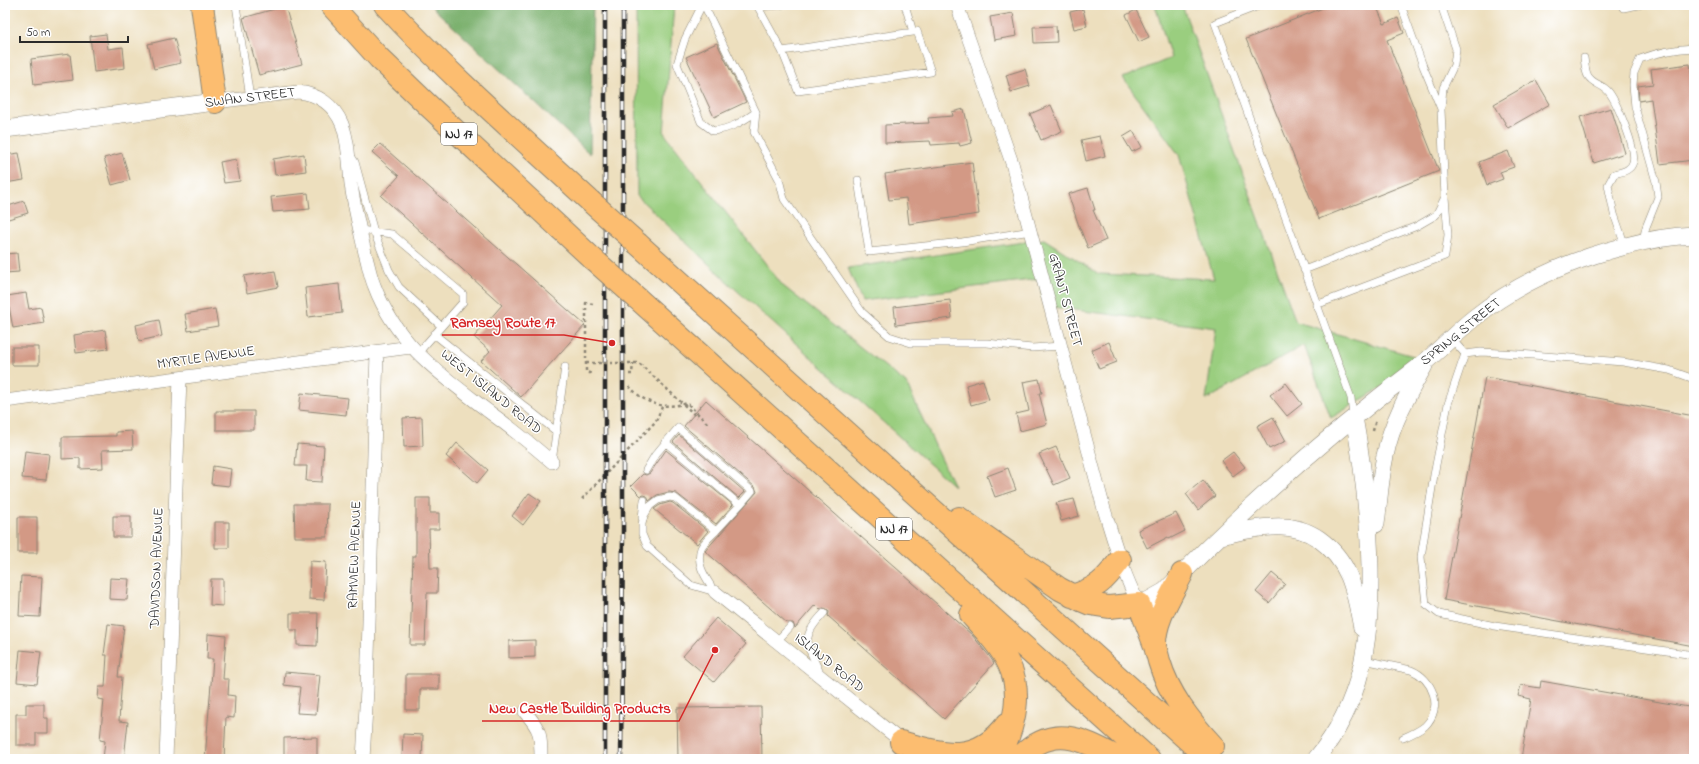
<svg xmlns="http://www.w3.org/2000/svg" width="1699" height="764" viewBox="0 0 1699 764" font-family="'Indie Flower',sans-serif">
<style>
.green{fill:#9ace7f;stroke:#627c55}
.forest{fill:#7bb16e;stroke:#536e4c}
.building{fill:#d39985}
.lines{fill:none;stroke-linecap:round;stroke-linejoin:round}
.service-casing{stroke:#8c8574;stroke-width:8}
.minor-casing{stroke:#8c8574;stroke-width:14}
.tertiary-casing{stroke:#8c8574;stroke-width:18}
.trunk-casing{stroke:#8c8574;stroke-width:24}
.path{stroke:#8c8574;stroke-width:2.5;stroke-dasharray:3 3;stroke-linecap:butt}
.service{stroke:#fff;stroke-width:7}
.minor{stroke:#fff;stroke-width:13}
.tertiary{stroke:#fff;stroke-width:17}
.trunk{stroke:#fcbd6f;stroke-width:22}
.rail-casing{stroke:#2b2b2b;stroke-width:4.5}
.rail{stroke:#fff;stroke-width:3;stroke-dasharray:9;stroke-linecap:butt}
.trunk-bridge-casing{stroke:#8c8574;stroke-width:24;stroke-linecap:butt}
.path-bridge{stroke:#8c8574;stroke-width:2.5;stroke-dasharray:3 3;stroke-linecap:butt}
.trunk-bridge{stroke:#fcbd6f;stroke-width:22}
.labels{text-anchor:middle;dominant-baseline:central;stroke-width:3;stroke-linejoin:round;paint-order:stroke}
.shield{fill:#fff;stroke:#6b6b6b;stroke-width:1}
.shield-label{font-size:13px;font-weight:bold;fill:#2b2b2b}
.street-label{font-size:14px;fill:#2b2b2b;stroke:#fff}
.leader{fill:none;stroke:#d62828;stroke-width:1.5}
.callout-dot{fill:#d62828;stroke:#fff;stroke-width:1.5}
.callout-label{font-size:15px;text-anchor:middle;font-weight:bold;fill:#d62828;stroke:#fff;stroke-width:3;stroke-linejoin:round;paint-order:stroke}
</style>
<rect width="100%" height="100%" fill="#fff"/>
<filter id="ink" filterUnits="userSpaceOnUse"><feTurbulence type="fractalNoise" baseFrequency=".025" numOctaves="2"/><feDisplacementMap in="SourceGraphic" scale="8" xChannelSelector="R" yChannelSelector="G"/><feConvolveMatrix kernelMatrix="1 2 1 2 8 2 1 2 1" color-interpolation-filters="sRGB"/></filter>
<filter id="wash" filterUnits="userSpaceOnUse"><feTurbulence type="fractalNoise" baseFrequency=".012" numOctaves="4" result="noise"/><feDisplacementMap in="SourceGraphic" scale="16" xChannelSelector="R" yChannelSelector="G"/><feGaussianBlur stdDeviation="0.9" result="paint"/><feColorMatrix in="noise" values="0 0 0 0 0 0 0 0 0 0 0 0 0 0 0 0 0 1.4 0 .05"/><feComposite in="paint" operator="in"/></filter>
<g filter="url(#wash)">
<rect width="100%" height="100%" fill="#eddfbe"/>
<path class="green" d="M 636,5 L 674,5 L 664,133 L 783,286 L 906,383 L 954,486 L 733,287 L 637,196 Z
M 1155,5 L 1182,5 L 1296,322 L 1427,360 L 1331,418 L 1304,345 L 1206,400 L 1216,328 L 1044,306 L 1039,279 L 862,301 L 848,268 L 1044,239 L 1099,274 L 1214,279 L 1179,155 L 1123,78 L 1171,58 Z"/>
<path class="forest" d="M 430,5 L 593,5 L 590,154 Z"/>
<g id="blocks">
<path class="building" d="M 1330,5 L 1376,5 L 1384,24 L 1398,18 L 1404,33 L 1387,40 L 1439,171 L 1319,219 L 1246,39 Z
M 285,6 L 302,64 L 259,75 L 243,18 Z
M 1083,9 L 1087,26 L 1074,29 L 1070,12 Z
M 1136,10 L 1149,37 L 1139,42 L 1126,15 Z
M 1013,13 L 1017,36 L 994,40 L 990,17 Z
M 1056,26 L 1057,42 L 1034,43 L 1033,27 Z
M 106,34 L 108,49 L 123,47 L 125,68 L 94,72 L 90,36 Z
M 174,38 L 181,63 L 154,69 L 148,44 Z
M 717,43 L 746,102 L 714,117 L 686,57 Z
M 70,54 L 73,80 L 34,85 L 31,59 Z
M 1690,64 L 1692,78 L 1694,78 L 1694,160 L 1660,164 L 1651,99 L 1639,101 L 1638,86 L 1653,84 L 1651,69 Z
M 1025,69 L 1030,86 L 1011,92 L 1006,75 Z
M 1536,80 L 1550,104 L 1508,128 L 1494,104 Z
M 1051,105 L 1062,131 L 1041,140 L 1030,114 Z
M 1611,108 L 1625,153 L 1594,163 L 1580,117 Z
M 964,109 L 972,143 L 960,146 L 959,143 L 931,145 L 930,141 L 885,143 L 885,125 L 929,123 L 928,118 L 953,116 L 952,112 Z
M 1133,131 L 1142,147 L 1132,152 L 1123,137 Z
M 1100,136 L 1105,156 L 1086,161 L 1081,140 Z
M 380,144 L 585,325 L 521,397 L 481,361 L 490,351 L 474,337 L 502,305 L 381,196 L 399,176 L 372,152 Z
M 1508,151 L 1514,167 L 1500,172 L 1503,179 L 1487,185 L 1479,162 Z
M 19,153 L 24,180 L 5,183 L 5,155 Z
M 122,153 L 130,180 L 112,185 L 104,158 Z
M 304,154 L 306,171 L 275,175 L 273,159 Z
M 236,159 L 240,181 L 224,183 L 220,162 Z
M 972,162 L 979,214 L 909,224 L 906,198 L 889,200 L 885,174 Z
M 1088,188 L 1095,210 L 1093,210 L 1106,240 L 1088,248 L 1079,226 L 1068,194 Z
M 308,193 L 310,209 L 273,212 L 271,197 Z
M 24,201 L 28,213 L 5,220 L 5,207 Z
M 17,253 L 19,272 L 5,273 L 5,254 Z
M 275,271 L 278,287 L 247,293 L 244,276 Z
M 339,284 L 342,313 L 308,317 L 305,288 Z
M 26,293 L 29,309 L 41,307 L 44,323 L 13,328 L 7,296 Z
M 950,300 L 952,318 L 896,325 L 894,307 Z
M 215,309 L 218,326 L 188,331 L 185,314 Z
M 159,320 L 162,336 L 139,341 L 136,325 Z
M 105,330 L 108,349 L 76,353 L 74,335 Z
M 1109,342 L 1117,362 L 1099,369 L 1091,350 Z
M 12,347 L 39,347 L 39,365 L 12,365 Z
M 1485,377 L 1694,416 L 1694,646 L 1444,600 Z
M 1039,379 L 1042,393 L 1039,393 L 1047,424 L 1020,431 L 1016,414 L 1029,411 L 1023,382 Z
M 983,380 L 989,400 L 971,405 L 966,385 Z
M 1286,383 L 1302,404 L 1287,416 L 1270,395 Z
M 301,393 L 348,398 L 346,415 L 299,410 Z
M 706,400 L 972,635 L 990,657 L 994,663 L 944,719 L 828,616 L 829,612 L 827,609 L 823,608 L 820,610 L 815,605 L 795,628 L 793,623 L 787,623 L 705,551 L 757,492 L 755,487 L 684,426 Z
M 216,411 L 254,411 L 254,430 L 216,430 Z
M 422,417 L 423,446 L 404,447 L 403,418 Z
M 1273,417 L 1286,441 L 1269,449 L 1257,426 Z
M 132,431 L 133,449 L 102,450 L 103,468 L 80,469 L 80,458 L 62,459 L 62,437 L 116,436 L 116,432 Z
M 679,435 L 745,492 L 739,498 L 673,442 Z
M 457,443 L 488,470 L 477,483 L 446,456 Z
M 297,444 L 324,446 L 322,482 L 306,481 L 307,466 L 295,466 Z
M 1056,447 L 1070,478 L 1054,485 L 1039,454 Z
M 666,450 L 733,505 L 716,524 L 676,493 L 669,492 L 657,495 L 649,501 L 647,496 L 644,495 L 641,496 L 631,486 L 643,474 L 646,475 L 650,473 Z
M 25,451 L 49,454 L 46,480 L 22,478 Z
M 1233,452 L 1245,467 L 1233,476 L 1221,461 Z
M 213,466 L 231,469 L 229,486 L 211,484 Z
M 1008,468 L 1016,490 L 995,497 L 987,476 Z
M 1203,480 L 1215,496 L 1198,510 L 1186,494 Z
M 529,493 L 541,501 L 523,525 L 512,516 Z
M 416,498 L 430,498 L 430,513 L 439,513 L 439,529 L 429,529 L 430,568 L 438,568 L 437,593 L 427,593 L 425,645 L 410,645 L 413,556 L 416,556 Z
M 1074,499 L 1079,516 L 1061,521 L 1056,503 Z
M 670,502 L 673,503 L 708,531 L 697,544 L 654,509 L 660,505 Z
M 294,504 L 328,504 L 327,537 L 295,537 Z
M 1176,513 L 1185,531 L 1169,539 L 1168,537 L 1147,548 L 1138,530 Z
M 113,516 L 131,516 L 131,537 L 113,537 Z
M 18,517 L 37,517 L 37,553 L 18,553 Z
M 215,522 L 229,522 L 229,548 L 215,548 Z
M 310,561 L 326,562 L 324,600 L 309,599 Z
M 1272,573 L 1285,584 L 1269,603 L 1256,592 Z
M 21,576 L 42,577 L 40,617 L 19,616 Z
M 110,578 L 129,579 L 127,600 L 109,599 Z
M 211,579 L 223,579 L 223,606 L 210,605 Z
M 290,613 L 318,613 L 317,646 L 297,645 L 297,630 L 290,630 Z
M 716,618 L 746,644 L 714,682 L 683,656 Z
M 108,624 L 124,626 L 118,677 L 122,677 L 119,721 L 128,722 L 124,759 L 103,759 L 105,741 L 100,740 L 104,700 L 98,699 L 99,687 L 105,687 L 107,655 L 104,655 Z
M 208,634 L 226,636 L 223,679 L 229,679 L 228,695 L 235,696 L 234,718 L 226,717 L 224,759 L 205,759 L 213,659 L 207,659 Z
M 535,640 L 535,657 L 509,658 L 509,641 Z
M 20,650 L 41,652 L 37,684 L 17,682 Z
M 285,672 L 320,675 L 316,714 L 297,713 L 300,687 L 284,685 Z
M 406,674 L 439,674 L 439,689 L 420,689 L 420,710 L 406,710 Z
M 1541,681 L 1694,708 L 1694,759 L 1521,759 L 1531,699 L 1518,696 L 1521,685 L 1540,688 Z
M 26,704 L 44,704 L 44,718 L 48,718 L 48,733 L 36,733 L 36,745 L 16,745 L 16,714 L 26,714 Z
M 761,707 L 762,759 L 678,759 L 677,708 Z
M 403,734 L 423,735 L 422,759 L 402,759 Z
M 317,737 L 317,759 L 284,759 L 284,738 Z"/>
</g>
</g>
<g filter="url(#ink)">
<use href="#blocks" fill-opacity="0" stroke="#8c8574" stroke-width="1"/>
<g class="lines">
<defs>
<path id="service" d="M 236,5 L 250,98
M 702,5 L 685,39 L 677,64 L 701,122 L 713,131 C 730,129 742,122 756,112
M 704,5 L 756,112 L 754,132 L 779,179 L 784,199 L 862,312 L 889,336 L 911,343 L 987,343 L 1032,348 L 1061,346
M 758,5 L 758,7 L 781,5
M 1261,5 L 1215,23 L 1351,398 L 1353,417
M 1401,5 L 1423,66 L 1441,109
M 1622,5 L 1623,8 L 1639,5
M 758,7 L 782,51 L 913,32 L 905,5
M 782,51 L 798,91 L 931,72 L 917,31 L 913,32
M 1584,58 C 1585,63 1585,71 1588,76 C 1593,84 1601,84 1607,90 C 1616,99 1637,150 1633,162 C 1631,171 1621,172 1614,174 L 1608,185 L 1614,214 L 1625,246
M 351,156 L 355,162 L 374,232 L 389,270 L 399,287 L 441,326
M 858,180 L 869,252 L 962,242 L 1031,231
M 360,230 L 392,234 L 463,294 L 463,302 L 418,353
M 1643,240 L 1646,227 L 1658,197 L 1656,182 L 1635,107 L 1633,85 L 1634,73 L 1640,59 C 1658,52 1675,49 1694,48
M 1304,270 L 1417,226 L 1436,215 L 1445,197 L 1441,110 L 1443,88 L 1454,65 L 1456,49 L 1441,5
M 1316,305 L 1445,256 L 1448,235 L 1445,197
M 434,334 L 557,432
M 1451,338 L 1465,354
M 1465,354 L 1448,404 L 1434,475 L 1421,557 L 1426,604 L 1439,614 L 1495,626 L 1694,655
M 1465,354 L 1481,352 L 1519,354 L 1623,362 L 1669,370 L 1694,379
M 665,442 L 740,505 L 716,531
M 552,462 L 565,367
M 646,470 L 655,455 L 678,428 L 752,491 L 740,505
M 670,497 L 675,498 L 716,531 C 711,536 704,542 701,548 C 695,565 707,579 715,592 L 691,585 L 647,546 L 642,534 L 642,524 L 644,516 L 650,506 L 658,500 Z
M 642,518 L 644,500
M 777,641 L 790,627
M 1364,660 L 1411,670 C 1433,679 1444,707 1425,726 C 1419,731 1410,735 1403,738
M 820,673 C 807,643 799,639 824,613"/>
<path id="minor" d="M 957,5 L 1012,163 L 1104,509 C 1114,541 1123,574 1139,604
M 215,102 L 298,92 C 318,94 334,105 342,124 C 349,142 349,165 351,184 C 354,207 360,230 365,253 C 368,263 370,275 374,285 C 396,344 440,374 488,411 C 510,427 531,444 552,462
M 5,401 L 411,347
M 715,592 L 906,745
M 525,712 C 541,730 541,735 541,759
M 166,759 L 180,378
M 363,759 L 367,690 L 377,352"/>
<path id="tertiary" d="M 5,129 L 215,102
M 1376,524 C 1379,502 1380,479 1385,456 C 1391,424 1408,394 1424,366
M 1221,536 C 1238,532 1255,527 1273,527 C 1289,526 1306,530 1319,539 C 1351,562 1355,592 1362,628
M 1139,604 L 1149,600 L 1165,591 C 1244,509 1329,434 1420,366 C 1439,351 1455,333 1474,318 C 1519,282 1570,260 1626,246 C 1648,240 1671,236 1694,235
M 1316,759 C 1363,702 1371,639 1370,568 C 1369,516 1363,467 1354,417"/>
<path id="trunk" d="M 202,5 L 215,102
M 331,5 L 379,58 L 431,108 L 593,259
M 385,5 C 449,75 521,137 590,201
M 638,244 L 1209,759
M 638,299 L 1149,759
M 959,518 L 1060,589 L 1083,601 L 1090,604 L 1109,607 L 1139,604 L 1155,646
M 1182,574 C 1171,596 1154,621 1155,646 C 1156,651 1158,656 1159,661 C 1169,695 1190,721 1213,746
M 1072,596 C 1097,588 1104,582 1120,560
M 971,615 C 1001,648 1025,672 1013,720 C 1010,734 1005,747 996,759
M 901,742 C 945,755 977,764 1007,724
M 1018,759 C 1053,722 1082,739 1120,759"/>
</defs>
<use href="#service" class="service-casing"/>
<use href="#minor" class="minor-casing"/>
<use href="#tertiary" class="tertiary-casing"/>
<use href="#trunk" class="trunk-casing"/>
<path class="path" d="M 593,304 L 586,303 L 586,372 L 593,374
M 629,374 L 632,374 L 633,363
M 629,386 C 645,404 663,410 687,403 L 709,425
M 1373,431 L 1375,423 L 1377,421
M 582,499 L 656,421 L 662,407"/>
<use href="#service" class="service"/>
<use href="#minor" class="minor"/>
<use href="#tertiary" class="tertiary"/>
<use href="#trunk" class="trunk"/>
<defs>
<path id="rail" d="M 605,759 L 605,5
M 621,759 L 623,534 L 623,5"/>
</defs>
<use href="#rail" class="rail-casing"/>
<use href="#rail" class="rail"/>
<defs>
<path id="trunk-bridge" d="M 590,201 L 638,244
M 593,259 L 638,299"/>
</defs>
<use href="#trunk-bridge" class="trunk-bridge-casing"/>
<path class="path-bridge" d="M 586,363 L 639,363 L 697,417"/>
<use href="#trunk-bridge" class="trunk-bridge"/>
</g>
</g>
<g class="labels">
<g class="shield">
<rect x="441" y="123" width="36" height="22" rx="3"/>
<rect x="876" y="518" width="36" height="22" rx="3"/>
</g>
<g class="shield-label">
<text x="459" y="134">NJ 17</text>
<text x="894" y="529">NJ 17</text>
</g>
<g class="street-label">
<text transform="translate(250 98) rotate(-7)">SWAN STREET</text>
<text transform="translate(1065 300) rotate(75)">GRANT STREET</text>
<text transform="translate(1461 332) rotate(-39)">SPRING STREET</text>
<text transform="translate(206 358) rotate(-8)">MYRTLE AVENUE</text>
<text transform="translate(491 392) rotate(39)">WEST ISLAND ROAD</text>
<text transform="translate(355 555) rotate(-88)">RAMVIEW AVENUE</text>
<text transform="translate(157 568) rotate(-88)">DAVIDSON AVENUE</text>
<text transform="translate(829 663) rotate(39)">ISLAND ROAD</text>
</g>
</g>
<path class="leader" d="M612 343L564 335H442M715 650L679 721H482"/>
<g class="callout-dot">
<circle cx="612" cy="343" r="4"/>
<circle cx="715" cy="650" r="4"/>
</g>
<g class="callout-label">
<text x="503" y="327">Ramsey Route 17</text>
<text x="580" y="713">New Castle Building Products</text>
</g>
<rect width="1699" height="764" fill="none" stroke="#fff" stroke-width="20"/>
<path d="M20 36v6h108v-6" fill="none" stroke="#2b2b2b" stroke-width="2"/>
<text x="26" y="36" font-size="12" fill="#2b2b2b" stroke="#ffffff" stroke-width="3" paint-order="stroke">50 m</text>
</svg>
